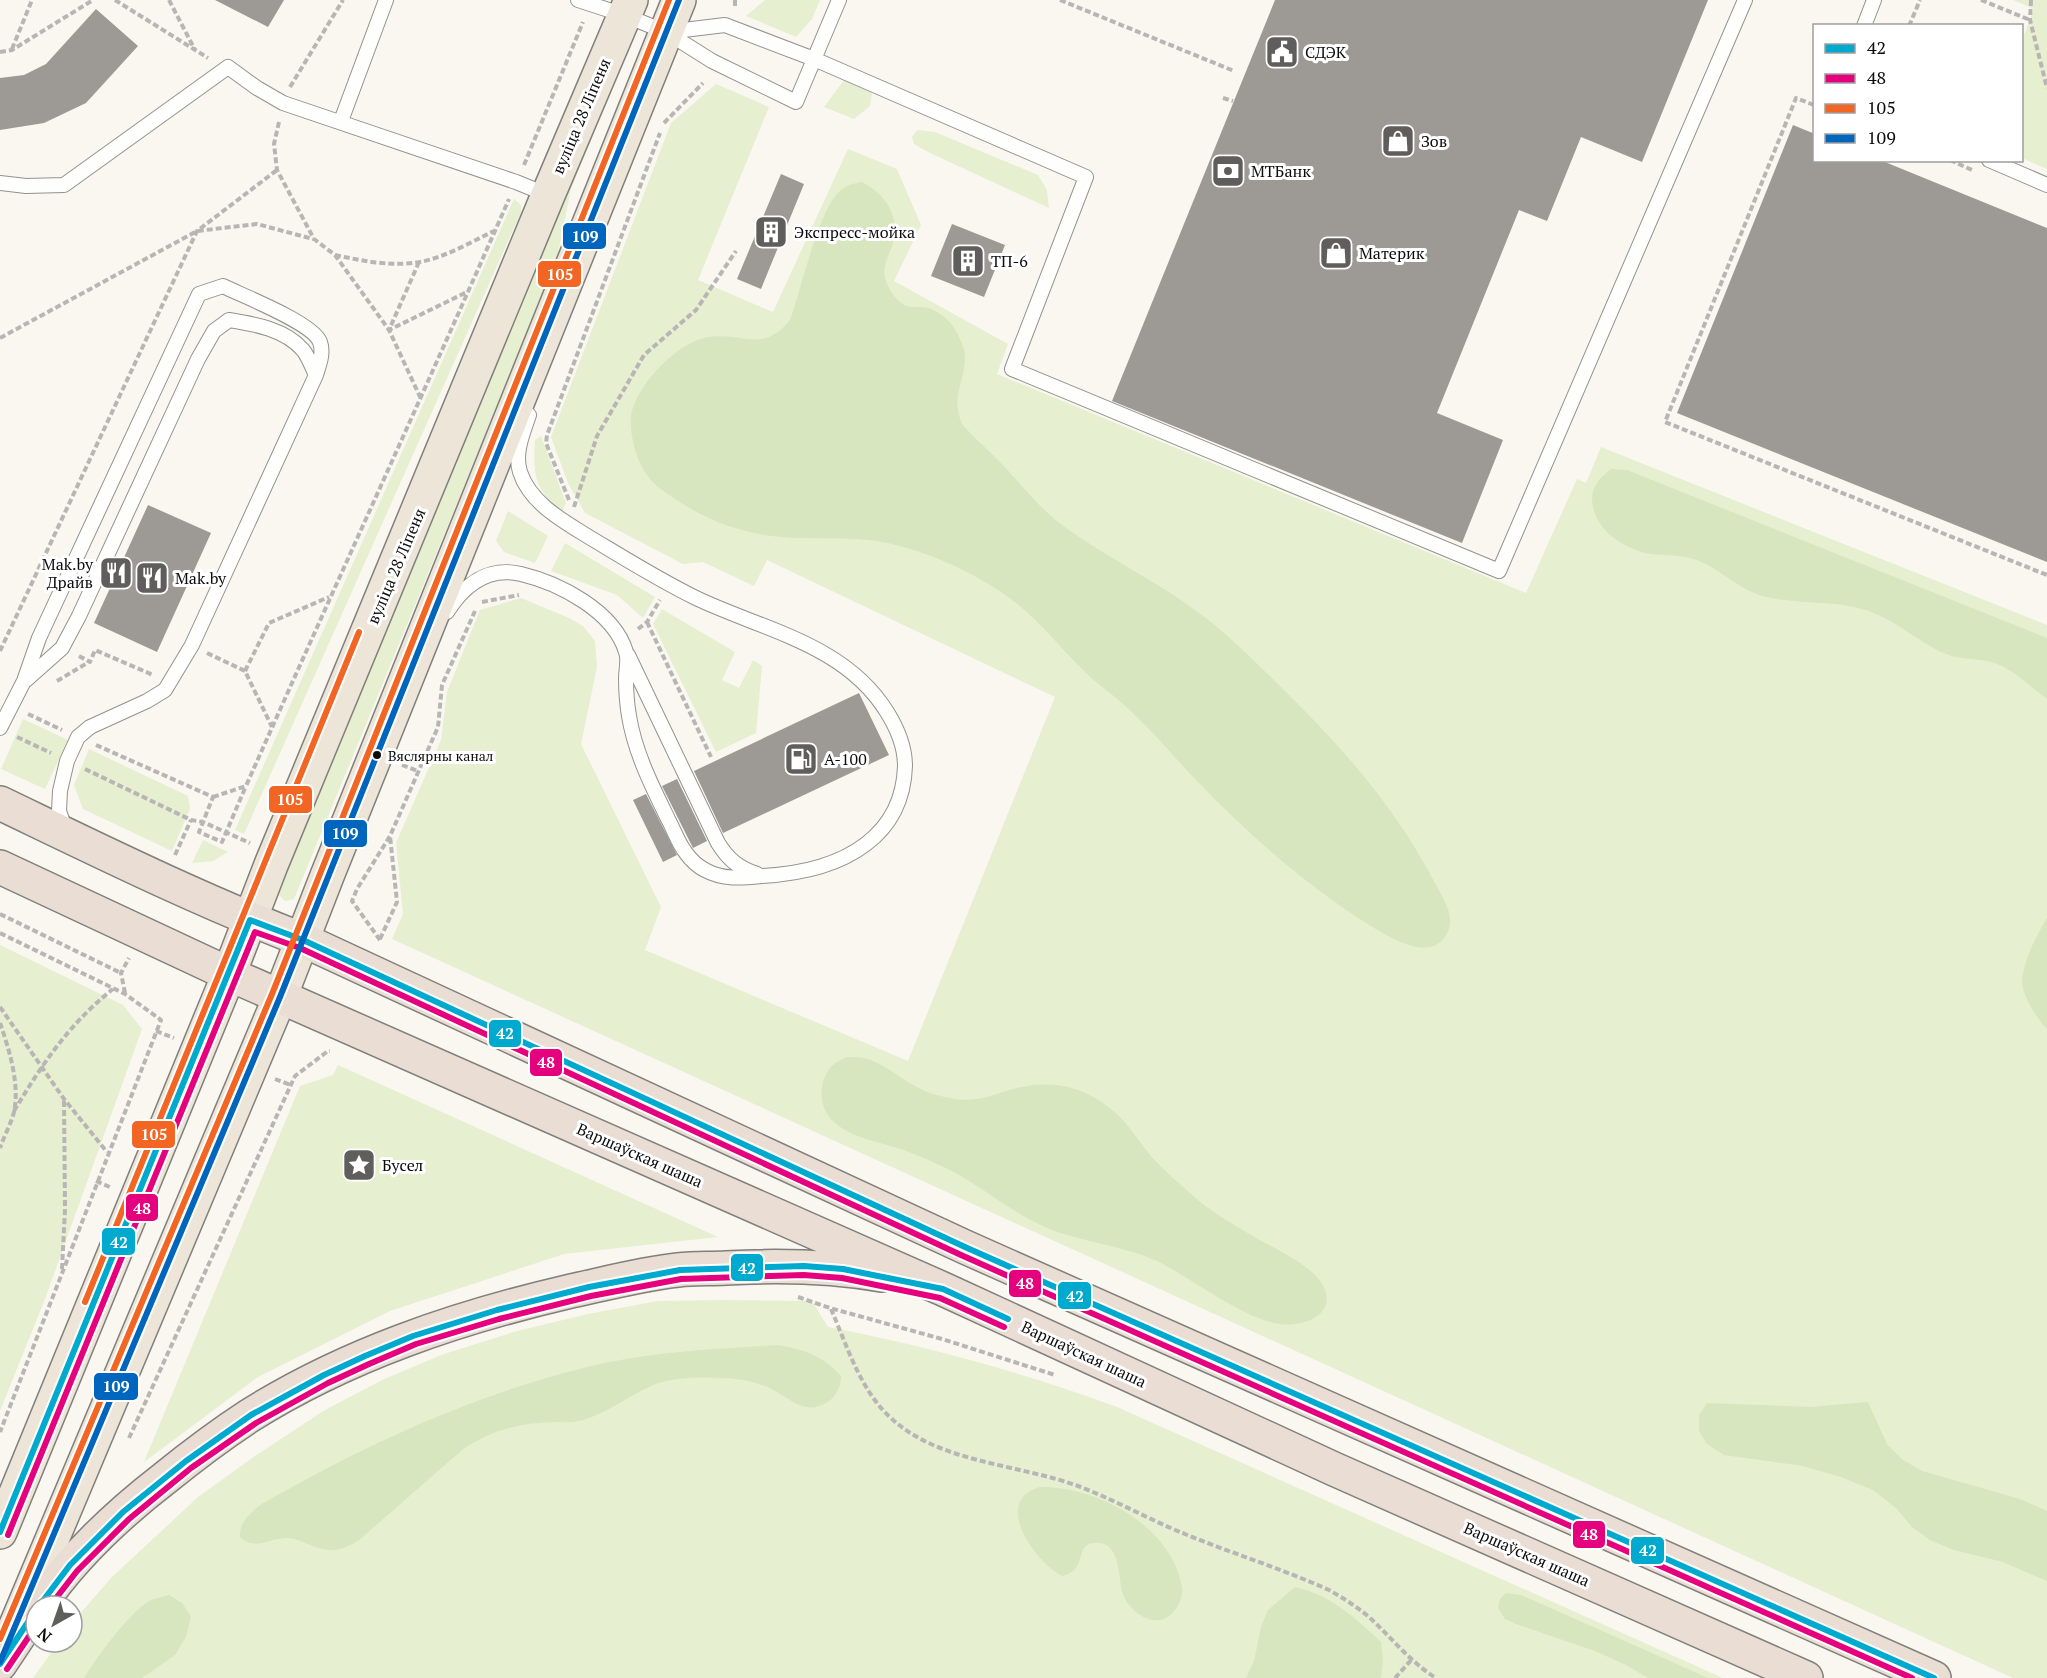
<svg xmlns="http://www.w3.org/2000/svg" width="2047" height="1678" viewBox="0 0 2047 1678" font-family="'PT Serif',serif">
<style>
.green{fill:#e6efd0}
.forest{fill:#d7e6be}
.building{fill:#9d9a96}
.lines{fill:none;stroke-linecap:round;stroke-linejoin:round}
.lane-casing{stroke:#93928f;stroke-width:16}
.primary-casing{stroke:#807f7c;stroke-width:36}
.highway-casing{stroke:#807f7c;stroke-width:36}
.path{stroke:#b7b6b5;stroke-width:4;stroke-dasharray:6 3;stroke-linecap:butt}
.lane{stroke:#fefefd;stroke-width:14}
.primary{stroke:#ece5d8;stroke-width:33}
.highway{stroke:#e9ddd4;stroke-width:33}
.bus-1-casing{stroke:#fff;stroke-width:10}
.bus-2-casing{stroke:#fff;stroke-width:10}
.bus-3-casing{stroke:#fff;stroke-width:10}
.bus-4-casing{stroke:#fff;stroke-width:10}
.bus-1{stroke:#00a9ce;stroke-width:6}
.bus-2{stroke:#e5007d;stroke-width:6}
.bus-3{stroke:#f26522;stroke-width:6}
.bus-4{stroke:#0065bd;stroke-width:6}
.bus-dot{fill:#0c0c0c;stroke:#fff;stroke-width:2}
.labels{text-anchor:middle;dominant-baseline:central;stroke-width:6;stroke-linejoin:round;paint-order:stroke}
.bus-label{font-size:14px;fill:#0c0c0c;stroke:#fff;text-anchor:start}
.poi-label{font-size:16px;fill:#0c0c0c;stroke:#fff;text-anchor:start}
.street-label{font-size:16px;fill:#0c0c0c;stroke:#fff}
.line-badge{stroke:#fff;stroke-width:2}
.badge-label{font-size:16px;text-anchor:middle;font-weight:bold;fill:#fff}
</style>
<rect width="100%" height="100%" fill="#faf7f0"/>
<path class="green" d="M 765,0 L 820,0 L 812,19 L 796,37 L 746,16 Z
M 2013,0 L 2047,0 L 2047,169 L 2022,158 L 2022,40 L 2034,9 Z
M 619,59 L 622,63 L 571,189 L 556,263 L 294,899 L 285,901 L 278,894 Z
M 844,80 L 872,93 L 870,106 L 854,119 L 824,107 Z
M 716,84 L 769,107 L 698,280 L 773,312 L 848,149 L 897,169 L 921,225 L 894,281 L 1008,344 L 997,374 L 1526,593 L 1577,479 L 1586,483 L 1601,447 L 2047,625 L 2047,1678 L 2013,1678 L 392,939 L 403,914 L 396,843 L 441,740 L 447,692 L 480,610 L 521,598 L 569,618 L 583,626 L 595,641 L 597,667 L 581,744 L 661,907 L 645,950 L 908,1061 L 1055,697 L 767,560 L 754,586 L 703,562 L 683,564 L 585,513 L 568,483 L 551,437 L 671,123 Z
M 917,130 L 935,132 L 1038,175 L 1047,190 L 1049,208 L 928,152 L 914,144 L 912,137 Z
M 514,199 L 521,205 L 521,212 L 244,834 L 235,830 Z
M 541,436 L 566,503 L 562,511 C 534,489 533,475 535,440 Z
M 508,511 L 548,536 L 535,563 L 504,552 L 496,541 Z
M 565,543 L 655,597 L 643,618 L 617,595 L 551,571 Z
M 662,609 L 735,652 L 722,680 L 739,688 L 753,660 L 762,666 L 756,733 L 716,752 L 653,624 Z
M 23,719 L 68,740 L 45,789 L 1,769 Z
M 89,749 L 188,796 L 190,809 L 172,851 L 83,809 L 74,785 Z
M 203,840 L 228,852 L 213,861 L 192,863 Z
M 0,945 L 123,1005 L 142,1029 L 45,1299 L 0,1411 Z
M 338,1065 L 718,1237 L 564,1254 L 390,1311 L 258,1377 L 144,1462 L 300,1086 L 333,1075 Z
M 725,1300 L 812,1301 L 828,1327 C 927,1346 1022,1372 1117,1407 L 1723,1678 L 33,1678 L 59,1642 L 72,1642 L 72,1623 L 111,1578 L 198,1497 L 255,1456 L 325,1410 L 382,1380 L 441,1355 L 517,1331 L 588,1314 L 658,1301 Z"/>
<path class="forest" d="M 862,182 C 887,195 901,218 892,246 C 888,258 881,268 886,281 C 889,291 899,305 910,307 C 916,308 923,306 928,308 C 941,312 953,323 958,335 C 961,341 965,350 965,357 C 965,384 950,394 962,424 C 973,437 985,447 997,459 C 1020,482 1039,509 1066,528 C 1109,559 1157,581 1199,613 C 1228,634 1253,660 1279,685 C 1342,747 1395,806 1436,885 C 1443,898 1455,916 1448,931 C 1434,965 1391,938 1371,926 C 1307,886 1250,836 1198,782 C 1173,756 1150,728 1123,704 C 1111,693 1097,684 1085,672 C 1059,647 1039,619 1008,597 C 974,572 924,550 883,542 C 854,537 824,539 795,538 C 754,536 718,526 683,504 C 666,493 650,484 641,465 C 634,451 630,432 631,417 C 635,386 678,341 709,337 C 743,332 763,354 790,320 C 801,290 818,213 838,193 C 845,185 852,184 862,182 Z
M 1611,469 L 1627,470 L 2047,638 L 2047,699 C 2029,686 2013,668 1991,662 C 1976,658 1960,660 1946,654 C 1916,641 1894,618 1862,609 C 1830,600 1795,605 1762,596 C 1736,588 1715,564 1690,558 C 1675,554 1659,556 1645,553 C 1621,546 1599,532 1593,507 C 1589,490 1598,479 1611,469 Z
M 2047,918 L 2047,1029 C 2037,1019 2021,994 2022,979 C 2025,958 2036,936 2047,918 Z
M 846,1057 C 851,1057 858,1057 864,1058 C 884,1063 899,1078 917,1087 C 925,1092 936,1095 945,1097 C 984,1106 994,1091 1028,1086 C 1064,1080 1095,1092 1121,1118 C 1132,1130 1141,1144 1151,1156 C 1163,1170 1178,1182 1191,1194 C 1208,1210 1231,1223 1251,1235 C 1272,1248 1320,1267 1326,1293 C 1332,1319 1298,1327 1279,1324 C 1243,1318 1195,1281 1161,1263 C 1125,1245 1082,1243 1045,1227 C 1006,1210 974,1179 935,1163 C 920,1156 905,1150 890,1146 C 871,1140 849,1136 834,1122 C 819,1109 817,1083 831,1067 C 834,1063 841,1060 846,1057 Z
M 777,1345 C 804,1349 823,1356 841,1376 C 841,1390 833,1402 819,1406 C 800,1413 782,1392 765,1386 C 751,1381 736,1378 720,1378 C 697,1377 670,1377 649,1387 C 627,1397 607,1413 583,1420 C 573,1423 562,1422 552,1422 C 518,1423 489,1431 462,1450 L 358,1541 C 349,1546 341,1550 331,1550 C 316,1550 304,1540 289,1538 C 268,1537 257,1552 240,1537 C 239,1522 250,1514 260,1505 C 363,1446 470,1396 587,1367 C 648,1352 714,1349 777,1345 Z
M 1868,1402 L 1887,1444 L 1903,1460 L 1922,1471 L 2020,1499 L 2047,1511 L 2047,1581 L 2003,1562 L 1954,1550 L 1930,1540 L 1912,1527 L 1896,1508 L 1873,1490 L 1841,1477 L 1803,1466 L 1724,1455 L 1707,1444 L 1699,1431 L 1699,1415 L 1707,1403 L 1811,1407 Z
M 1040,1487 C 1098,1486 1172,1527 1182,1587 C 1184,1598 1176,1613 1166,1618 C 1149,1627 1126,1608 1122,1591 C 1118,1573 1120,1539 1093,1543 C 1074,1546 1088,1570 1062,1576 C 1035,1562 991,1501 1040,1487 Z
M 1295,1587 C 1331,1595 1355,1618 1381,1642 L 1383,1661 L 1381,1678 L 1246,1678 L 1254,1661 L 1261,1627 L 1268,1610 Z
M 1506,1593 L 1521,1595 L 1708,1678 L 1648,1678 L 1626,1665 L 1595,1651 L 1516,1624 L 1505,1619 L 1498,1608 L 1500,1599 Z
M 169,1595 L 182,1603 L 191,1617 L 186,1637 L 175,1655 L 142,1678 L 84,1678 C 97,1657 129,1612 151,1600 C 156,1598 163,1597 169,1595 Z"/>
<path class="building" d="M 215,0 L 284,0 L 268,27 Z
M 1275,0 L 1708,0 L 1642,162 L 1581,137 L 1547,221 L 1519,210 L 1437,413 L 1503,440 L 1462,543 L 1112,401 Z
M 96,9 L 138,46 L 86,103 L 44,123 L 0,130 L 0,78 L 24,75 L 46,64 Z
M 1793,125 L 1815,134 L 1815,160 L 1880,160 L 2047,228 L 2047,562 L 1677,413 Z
M 781,174 L 804,184 L 761,289 L 737,279 Z
M 952,224 L 1005,245 L 984,297 L 931,276 Z
M 148,505 L 211,533 L 157,652 L 94,623 Z
M 859,693 L 889,755 L 723,833 L 694,771 Z
M 677,779 L 707,841 L 693,848 L 662,786 Z
M 646,794 L 677,855 L 663,862 L 633,800 Z"/>
<g class="lines">
<defs>
<path id="lane" d="M 578,0 L 624,15 L 666,32 L 712,61 L 796,102 L 839,0
M 1864,26 L 1874,0
M 667,32 L 725,25 L 814,59 L 1086,177 L 1012,369 L 1499,571 L 1745,0
M 341,121 L 386,0
M 1989,160 L 2047,185
M 0,183 L 26,186 L 64,185 L 228,67 L 257,88 L 283,103 L 516,182 L 548,195
M 447,612 C 464,585 488,566 521,574 C 559,583 614,611 626,652 C 629,659 626,670 626,678 C 626,691 627,704 629,716 C 635,753 652,786 668,819 C 674,830 678,843 686,853 C 691,860 697,866 705,870 C 723,880 742,878 762,876 C 798,874 836,867 866,844 C 891,825 904,798 905,766 C 905,747 897,728 887,712 C 845,644 763,630 696,598 C 659,580 624,558 589,537 C 563,521 530,503 520,472 C 514,453 523,433 529,415
M 628,655 L 718,843 C 728,859 738,868 757,874
M 26,680 L 62,648 L 79,616 L 198,359 L 214,331 L 229,320 C 254,324 285,329 303,350 C 308,356 312,367 316,375
M 0,728 L 24,681 L 39,638 L 199,294 L 223,286 C 243,296 313,323 320,342 C 324,353 319,365 316,375 L 192,645 L 165,690 L 147,701 L 90,727 L 78,737 L 67,761 L 60,791 L 59,811 L 66,831"/>
<path id="primary" d="M 0,1532 L 229,974 L 271,865 L 548,195 L 631,0
M 14,1630 L 280,997 L 327,876 L 679,0"/>
<path id="highway" d="M 0,803 C 100,851 199,900 303,940 L 965,1247 L 1934,1678
M 0,867 L 229,974 L 943,1289 L 1334,1469 L 1806,1678
M 39,1606 C 73,1556 117,1515 165,1478 C 192,1456 220,1435 249,1416 C 346,1355 456,1318 567,1292 C 604,1284 641,1274 678,1270 C 694,1268 710,1269 726,1268 C 779,1265 830,1266 882,1275
M 0,1664 L 36,1610"/>
</defs>
<use href="#lane" class="lane-casing"/>
<use href="#primary" class="primary-casing"/>
<use href="#highway" class="highway-casing"/>
<path class="path" d="M 115,0 L 208,58
M 169,0 L 195,50
M 735,0 L 735,9
M 1060,0 L 1234,71
M 1981,0 L 2030,20
M 2031,0 L 2030,20 L 2047,88
M 1909,26 L 1920,0
M 12,49 L 32,0
M 0,52 L 12,50 L 93,0
M 290,87 L 343,0
M 1223,98 L 1233,101
M 1814,105 L 1796,98 L 1665,422 L 2047,575
M 279,122 L 274,144 L 277,170 L 314,239 L 335,255 L 389,330 L 421,399
M 664,123 L 703,83
M 1950,160 L 1972,170
M 524,165 L 583,22
M 335,255 C 363,261 392,267 420,262 C 446,257 471,242 494,231
M 419,262 L 389,330 L 467,292
M 0,338 L 197,231 L 257,224 L 313,239
M 569,500 L 546,443 L 547,435 L 660,133
M 574,507 L 597,436 L 644,355 L 696,310 L 736,251
M 482,602 L 519,595
M 647,622 L 711,757
M 638,629 L 647,622 L 660,600
M 0,651 L 197,231 L 277,170
M 207,653 L 245,671 L 272,727
M 79,656 L 90,662 L 95,650 L 153,675
M 245,671 L 269,623 L 329,597
M 57,681 L 89,662
M 28,714 L 62,730
M 17,737 L 51,753
M 96,745 L 213,797 L 199,832 L 222,842 L 246,786
M 402,765 L 418,771
M 85,769 L 191,820 L 203,822 L 250,843
M 213,797 L 246,786 C 333,590 423,395 509,199
M 175,855 L 191,820
M 0,914 L 121,973
M 0,933 L 125,994 L 161,1020 L 0,1432
M 380,939 L 397,902 L 390,836
M 380,940 L 352,901 L 357,889 L 390,836 L 438,727 L 442,685 L 475,611
M 125,993 L 121,973 L 129,958
M 0,1007 L 64,1099 L 107,1152
M 0,1023 C 9,1049 20,1084 14,1112 C 11,1124 4,1136 0,1148
M 156,1031 L 174,1038
M 275,1079 L 291,1085
M 14,1111 C 43,1063 69,1024 113,989
M 96,1181 L 112,1188
M 62,1269 L 65,1209 L 64,1100
M 798,1297 L 830,1308 L 942,1339 L 1055,1375
M 831,1309 C 847,1346 861,1392 892,1419 C 940,1463 1018,1464 1078,1486 C 1110,1498 1141,1515 1173,1529 C 1224,1551 1278,1567 1329,1590 C 1343,1598 1356,1606 1369,1617 C 1391,1637 1410,1662 1436,1678
M 129,1438 L 295,1076 L 328,1051 L 330,1051
M 1395,1678 L 1412,1659"/>
<use href="#lane" class="lane"/>
<use href="#primary" class="primary"/>
<use href="#highway" class="highway"/>
<defs>
<path id="bus-1" d="M 0,1532 L 250,920 L 303,940 L 965,1247 L 1934,1678
M 39,1606 L 70,1565 L 123,1512 L 186,1461 L 251,1415 L 324,1375 L 365,1356 L 413,1336 L 497,1310 L 589,1287 L 680,1270 L 804,1266 L 843,1269 L 943,1289 L 1008,1319
M 0,1664 L 36,1610"/>
<path id="bus-2" d="M 8,1535 L 255,932 L 300,948 L 961,1255 L 1912,1678
M 50,1606 L 77,1571 L 129,1519 L 191,1468 L 256,1423 L 328,1383 L 369,1364 L 416,1344 L 499,1319 L 591,1296 L 681,1279 L 804,1275 L 842,1278 L 940,1298 L 1004,1327
M 7,1669 L 36,1626"/>
<path id="bus-3" d="M 85,1302 L 359,632
M 0,1639 L 272,994 L 669,0"/>
<path id="bus-4" d="M 0,1662 L 280,997 L 679,0"/>
</defs>
<use href="#bus-1" class="bus-1-casing"/>
<use href="#bus-2" class="bus-2-casing"/>
<use href="#bus-3" class="bus-3-casing"/>
<use href="#bus-4" class="bus-4-casing"/>
<use href="#bus-1" class="bus-1"/>
<use href="#bus-2" class="bus-2"/>
<use href="#bus-3" class="bus-3"/>
<use href="#bus-4" class="bus-4"/>
</g>
<defs>
<symbol id="civic-square" viewBox="-11 -11 22 22"><rect x="-9" y="-9" width="18" height="18" rx="4" fill="#5f5e5c" stroke="#fff"/><path d="M-.6-6.5H3V-4.5H.6V-3L4-1V1h2V6H-6V1h2V-1L-.6-3ZM-1.2 2.5V6h2.4V2.5Z" fill="#fff"/></symbol>
<symbol id="shop-square" viewBox="-11 -11 22 22"><rect x="-9" y="-9" width="18" height="18" rx="4" fill="#5f5e5c" stroke="#fff"/><path d="M-5-2.5h2.3a2.7 3.5 0 0 1 5.4 0H5L5.5 6h-11ZM-1.5-2.5h3a1.5 2.3 0 0 0-3 0Z" fill="#fff"/></symbol>
<symbol id="bank-square" viewBox="-11 -11 22 22"><rect x="-9" y="-9" width="18" height="18" rx="4" fill="#5f5e5c" stroke="#fff"/><path d="M-6-4H6V4H-6ZM0-2.3a2.3 2.3 0 1 0 0 4.6a2.3 2.3 0 1 0 0-4.6Z" fill="#fff"/></symbol>
<symbol id="building-square" viewBox="-11 -11 22 22"><rect x="-9" y="-9" width="18" height="18" rx="4" fill="#5f5e5c" stroke="#fff"/><path d="M-4-6H4V6H1V3H-1V6H-4ZM-2.5-4.3h1.7v1.8h-1.7ZM.8-4.3h1.7v1.8H.8ZM-2.5-1h1.7V.8h-1.7ZM.8-1h1.7V.8H.8Z" fill="#fff"/></symbol>
<symbol id="restaurant-square" viewBox="-11 -11 22 22"><rect x="-9" y="-9" width="18" height="18" rx="4" fill="#5f5e5c" stroke="#fff"/><path d="M-5-6h1v4h1v-4h1v4h1v-4h1v5L-1.5 .5V6h-2V.5L-5-1ZM5-6V6H3V1.5H1.5Q1.5-4 5-6Z" fill="#fff"/></symbol>
<symbol id="fuel-square" viewBox="-11 -11 22 22"><rect x="-9" y="-9" width="18" height="18" rx="4" fill="#5f5e5c" stroke="#fff"/><path d="M-5.5-6h7V0h2V4h1.3V-2.5L3-4.5l.8-.8L6-3V5H2.5V1h-1V6h-7ZM-4.2-4.7v3.2H.2V-4.7Z" fill="#fff"/></symbol>
<symbol id="sight-square" viewBox="-11 -11 22 22"><rect x="-9" y="-9" width="18" height="18" rx="4" fill="#5f5e5c" stroke="#fff"/><path d="M0-6L1.8-2.2L6-1.7L2.9 1.2L3.7 5.4L0 3.3L-3.7 5.4L-2.9 1.2L-6-1.7L-1.8-2.2Z" fill="#fff"/></symbol>
</defs>
<g fill-rule="evenodd">
<use href="#civic-square" x="1263" y="33" width="38" height="38"/>
<use href="#shop-square" x="1379" y="122" width="38" height="38"/>
<use href="#bank-square" x="1209" y="152" width="38" height="38"/>
<use href="#building-square" x="752" y="213" width="38" height="38"/>
<use href="#shop-square" x="1317" y="234" width="38" height="38"/>
<use href="#building-square" x="949" y="242" width="38" height="38"/>
<use href="#restaurant-square" x="97" y="554" width="38" height="38"/>
<use href="#restaurant-square" x="133" y="559" width="38" height="38"/>
<use href="#fuel-square" x="782" y="740" width="38" height="38"/>
<use href="#sight-square" x="340" y="1146" width="38" height="38"/>
</g>
<circle class="bus-dot" cx="377" cy="755" r="5"/>
<g class="labels">
<g class="bus-label">
<text x="388" y="755">Вяслярны канал</text>
</g>
<g class="poi-label">
<text x="1305" y="52">СДЭК</text>
<text x="1421" y="141">Зов</text>
<text x="1251" y="171">МТБанк</text>
<text x="794" y="232">Экспресс-мойка</text>
<text x="1359" y="253">Материк</text>
<text x="991" y="261">ТП-6</text>
<text x="93" y="564" text-anchor="end">Маk.by<tspan x="93" dy="18">Драйв</tspan></text>
<text x="175" y="578">Mak.by</text>
<text x="824" y="759">А-100</text>
<text x="382" y="1165">Бусел</text>
</g>
<g class="street-label">
<text transform="translate(581 116) rotate(-67)">вуліца 28 Ліпеня</text>
<text transform="translate(396 566) rotate(-67)">вуліца 28 Ліпеня</text>
<text transform="translate(640 1155) rotate(24)">Варшаўская шаша</text>
<text transform="translate(1084 1354) rotate(25)">Варшаўская шаша</text>
<text transform="translate(1527 1554) rotate(24)">Варшаўская шаша</text>
</g>
</g>
<g class="line-badge">
<rect x="562" y="222" width="45" height="28" rx="6" fill="#0065bd"/>
<rect x="537" y="260" width="45" height="28" rx="6" fill="#f26522"/>
<rect x="268" y="785" width="45" height="29" rx="6" fill="#f26522"/>
<rect x="323" y="819" width="45" height="29" rx="6" fill="#0065bd"/>
<rect x="488" y="1019" width="34" height="29" rx="6" fill="#00a9ce"/>
<rect x="529" y="1048" width="34" height="29" rx="6" fill="#e5007d"/>
<rect x="131" y="1120" width="45" height="29" rx="6" fill="#f26522"/>
<rect x="125" y="1193" width="34" height="29" rx="6" fill="#e5007d"/>
<rect x="101" y="1227" width="35" height="29" rx="6" fill="#00a9ce"/>
<rect x="730" y="1253" width="34" height="29" rx="6" fill="#00a9ce"/>
<rect x="1008" y="1269" width="34" height="29" rx="6" fill="#e5007d"/>
<rect x="1057" y="1281" width="35" height="29" rx="6" fill="#00a9ce"/>
<rect x="93" y="1372" width="46" height="29" rx="6" fill="#0065bd"/>
<rect x="1572" y="1520" width="34" height="29" rx="6" fill="#e5007d"/>
<rect x="1630" y="1536" width="35" height="29" rx="6" fill="#00a9ce"/>
</g>
<g class="badge-label">
<text x="585" y="242">109</text>
<text x="560" y="280">105</text>
<text x="290" y="805">105</text>
<text x="345" y="839">109</text>
<text x="505" y="1039">42</text>
<text x="546" y="1068">48</text>
<text x="154" y="1140">105</text>
<text x="142" y="1214">48</text>
<text x="119" y="1248">42</text>
<text x="747" y="1274">42</text>
<text x="1025" y="1289">48</text>
<text x="1075" y="1302">42</text>
<text x="116" y="1392">109</text>
<text x="1589" y="1540">48</text>
<text x="1648" y="1556">42</text>
</g>
<rect x="1813" y="24" width="210" height="138" fill="#ffffff" stroke="#9e9e9e" stroke-width="1.5"/>
<rect x="1825" y="44" width="30" height="9" fill="#00a9ce" stroke="#9e9e9e" stroke-width="1.5"/>
<text x="1867" y="54" font-size="18" fill="#0c0c0c">42</text>
<rect x="1825" y="74" width="30" height="9" fill="#e5007d" stroke="#9e9e9e" stroke-width="1.5"/>
<text x="1867" y="84" font-size="18" fill="#0c0c0c">48</text>
<rect x="1825" y="104" width="30" height="9" fill="#f26522" stroke="#9e9e9e" stroke-width="1.5"/>
<text x="1867" y="114" font-size="18" fill="#0c0c0c">105</text>
<rect x="1825" y="134" width="30" height="9" fill="#0065bd" stroke="#9e9e9e" stroke-width="1.5"/>
<text x="1867" y="144" font-size="18" fill="#0c0c0c">109</text>
<g transform="translate(54 1624) rotate(220)"><circle r="28" fill="#ffffff" stroke="#9e9e9e" stroke-width="1.5"/>
<path d="M0-4.5L10 22L0 15L-10 22Z" fill="#5f5e5c"/>
<text y="-9" font-size="16" font-weight="bold" text-anchor="middle" fill="#0c0c0c">N</text>
</g>
</svg>
